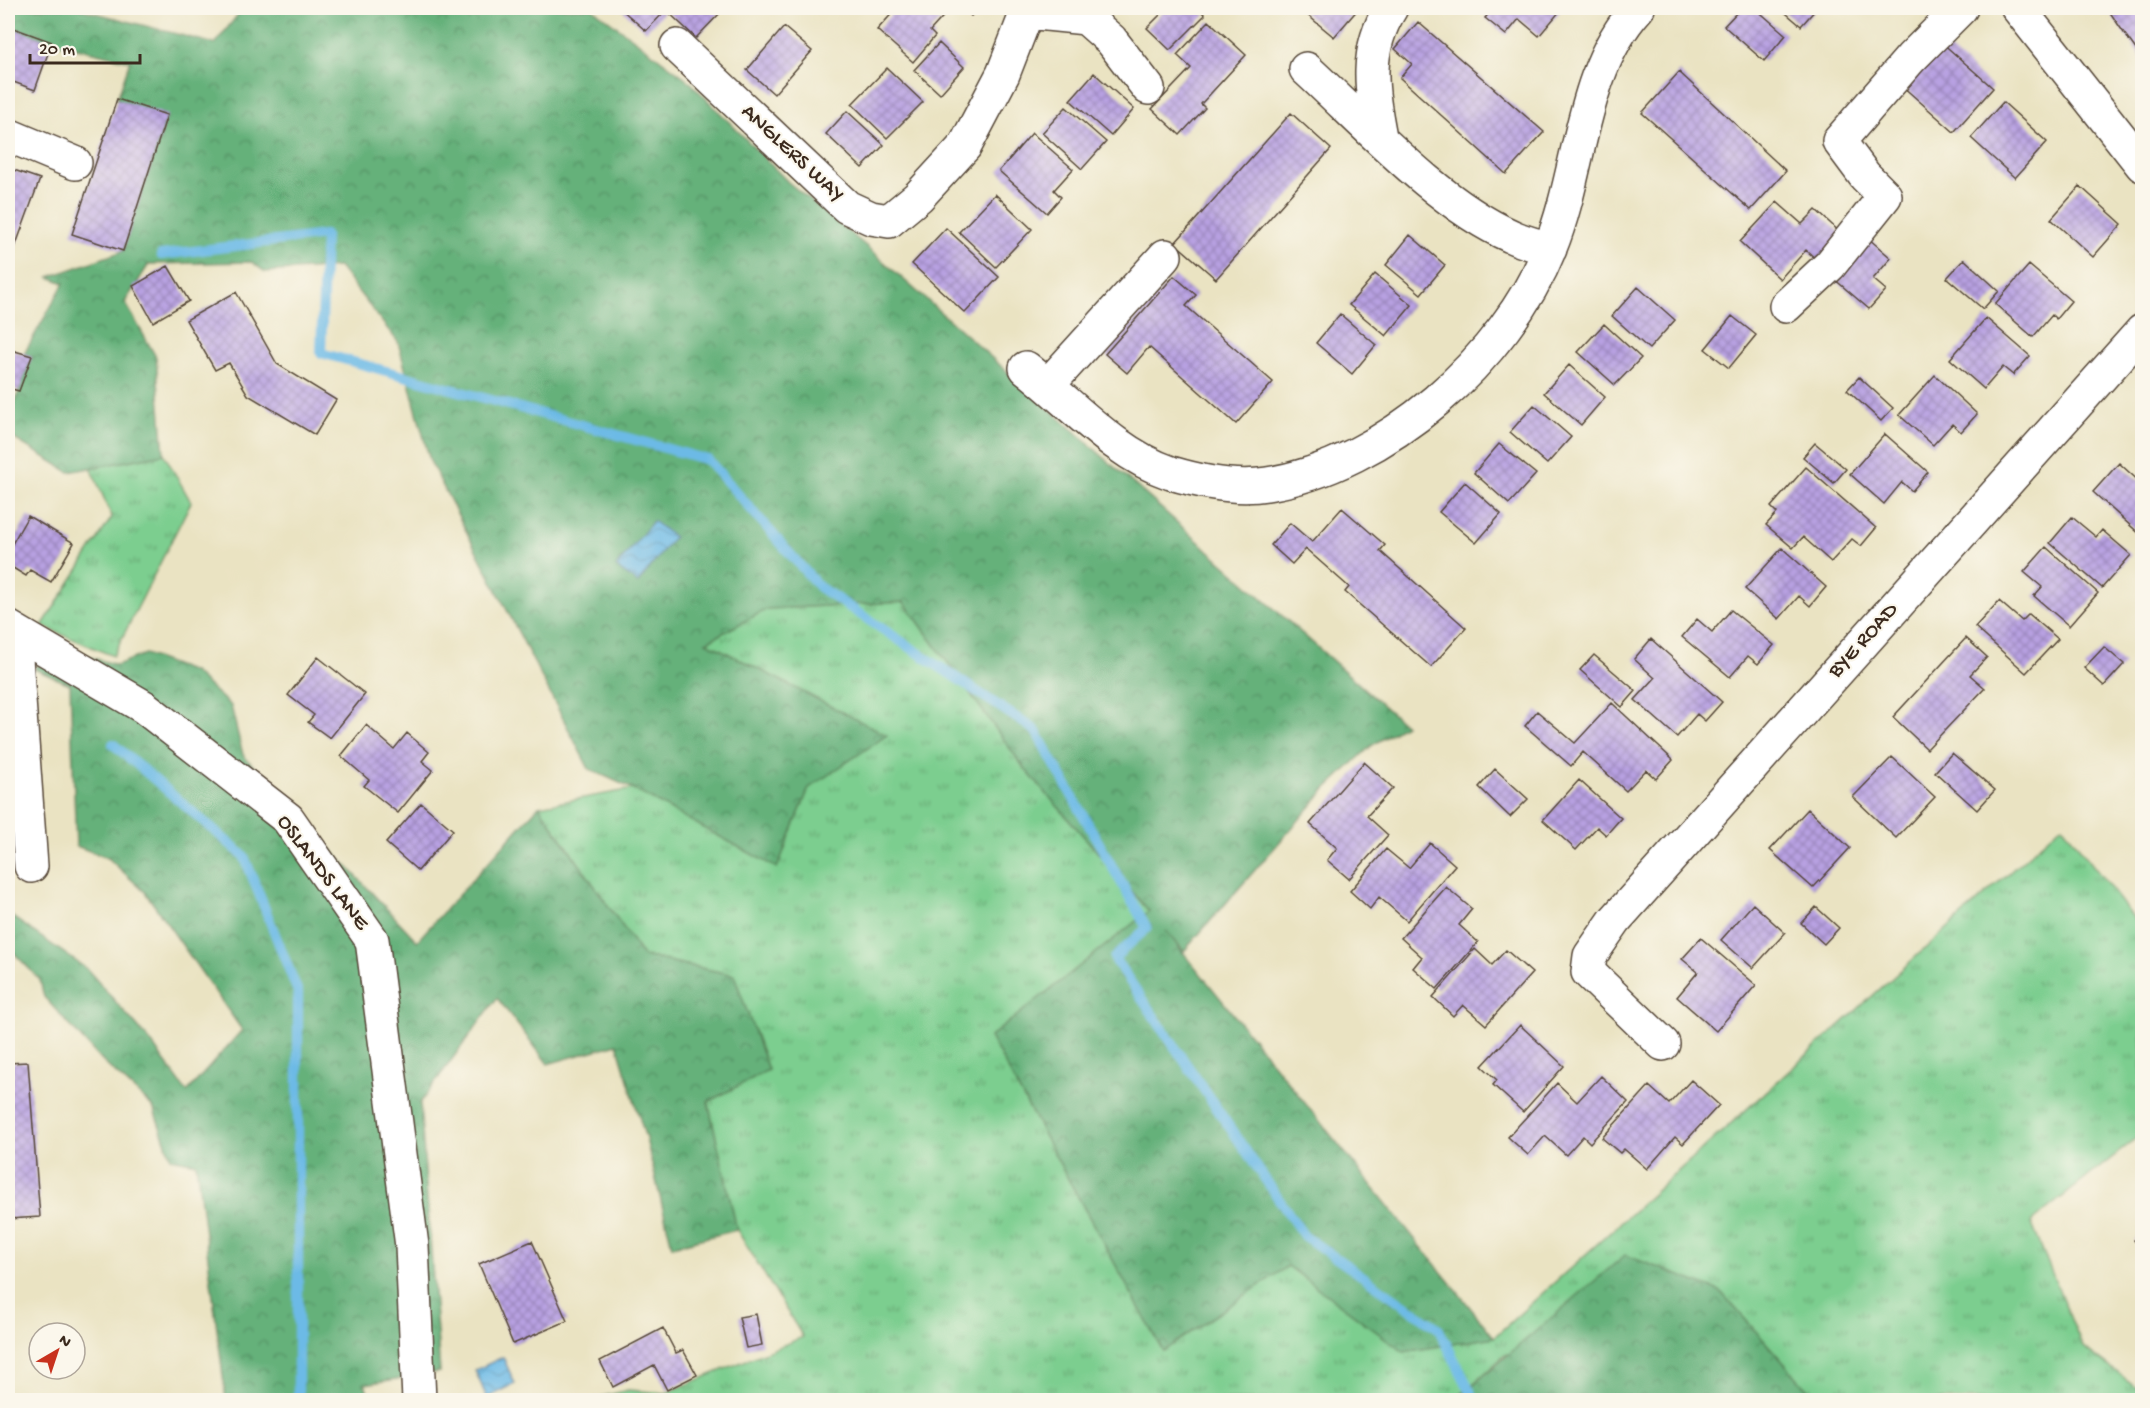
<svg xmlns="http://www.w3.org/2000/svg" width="2150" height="1408" viewBox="0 0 2150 1408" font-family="'Gochi Hand',sans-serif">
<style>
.grass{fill:url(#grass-tufts);stroke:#5c7c56;stroke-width:1.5}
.forest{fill:url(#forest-crowns);stroke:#506e4c;stroke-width:1.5}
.water{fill:url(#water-waves);stroke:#547282;stroke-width:1.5}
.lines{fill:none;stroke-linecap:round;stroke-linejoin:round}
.stream{stroke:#6cbae6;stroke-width:10}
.building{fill:url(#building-cross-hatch)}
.minor-casing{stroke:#554637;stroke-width:36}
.minor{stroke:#fff;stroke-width:33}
.labels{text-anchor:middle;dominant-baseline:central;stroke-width:4.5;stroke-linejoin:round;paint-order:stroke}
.street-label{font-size:22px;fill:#3b2a1e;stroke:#fbf7ec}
</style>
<defs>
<pattern id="grass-tufts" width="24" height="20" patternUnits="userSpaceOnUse" patternTransform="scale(1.5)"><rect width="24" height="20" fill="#7cce8f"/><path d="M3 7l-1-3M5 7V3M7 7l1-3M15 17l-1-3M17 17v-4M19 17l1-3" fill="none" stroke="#67a774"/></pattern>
<pattern id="forest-crowns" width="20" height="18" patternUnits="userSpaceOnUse" patternTransform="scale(1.5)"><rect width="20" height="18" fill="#65b17a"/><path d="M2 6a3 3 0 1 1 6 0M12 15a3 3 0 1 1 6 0" fill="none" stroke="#549063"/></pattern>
<pattern id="water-waves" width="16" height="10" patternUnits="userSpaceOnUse" patternTransform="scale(1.5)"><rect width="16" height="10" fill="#6cbae6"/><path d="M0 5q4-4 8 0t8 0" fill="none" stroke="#5a97ba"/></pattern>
<pattern id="building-cross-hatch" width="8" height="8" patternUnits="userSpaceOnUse" patternTransform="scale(1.5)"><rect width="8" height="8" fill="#b8a1e2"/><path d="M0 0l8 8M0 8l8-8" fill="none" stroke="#9783b7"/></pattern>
</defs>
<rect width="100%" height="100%" fill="#fbf7ec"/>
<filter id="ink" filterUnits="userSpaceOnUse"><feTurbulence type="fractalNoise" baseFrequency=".0167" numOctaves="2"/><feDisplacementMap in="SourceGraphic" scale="12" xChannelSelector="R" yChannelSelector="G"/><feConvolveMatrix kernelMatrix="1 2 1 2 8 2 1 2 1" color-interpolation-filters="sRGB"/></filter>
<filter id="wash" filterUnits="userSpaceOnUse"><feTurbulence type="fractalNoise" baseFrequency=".008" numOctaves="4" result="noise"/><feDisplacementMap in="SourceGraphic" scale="24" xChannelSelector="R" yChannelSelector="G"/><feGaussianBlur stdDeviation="1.35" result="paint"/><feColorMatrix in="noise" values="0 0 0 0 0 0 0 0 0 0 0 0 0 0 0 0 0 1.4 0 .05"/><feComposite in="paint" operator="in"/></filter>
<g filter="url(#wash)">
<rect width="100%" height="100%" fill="#eae3c2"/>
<path class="grass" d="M 164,454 L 191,502 L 113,656 L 42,626 L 112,517 L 91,468 Z
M 904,602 L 1025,769 L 1149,911 L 990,1037 L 1163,1351 L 1288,1266 L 1404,1352 L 1494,1337 L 2062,825 L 2142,929 L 2142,1134 L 2031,1222 L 2082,1346 L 2142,1391 L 2142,1400 L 1817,1400 L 1720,1291 L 1505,1355 L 1455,1400 L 589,1400 L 628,1390 L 666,1393 L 803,1337 L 737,1230 L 708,1102 L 768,1070 L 734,975 L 643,956 L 539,806 L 633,789 L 777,868 L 809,788 L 886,735 L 706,642 L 767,609 Z"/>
<path class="forest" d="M 8,8 L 77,8 L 215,44 L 243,8 L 592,8 L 687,79 L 788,182 L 866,246 L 1405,725 L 1371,746 L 1326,789 L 1184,951 L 1166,931 L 1494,1337 L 1404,1352 L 1288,1266 L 1163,1351 L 990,1037 L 1149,911 L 1025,769 L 904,602 L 767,609 L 706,642 L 887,735 L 809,788 L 777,868 L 633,789 L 589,769 L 430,461 L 398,342 L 339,267 L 265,272 L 252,262 L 149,264 L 125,302 L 156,357 L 164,454 L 69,472 L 8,435 L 8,421 L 32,356 L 24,354 L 64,283 L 49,277 L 123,251 L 167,116 L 117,99 L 130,61 L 52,42 L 8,26 Z
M 56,647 L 117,665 L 145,654 L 193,672 L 231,706 L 243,755 L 417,941 L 539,806 L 643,956 L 734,975 L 768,1070 L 708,1102 L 737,1230 L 672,1246 L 646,1139 L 617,1044 L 548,1064 L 497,998 L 420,1103 L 440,1372 L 365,1384 L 371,1400 L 226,1400 L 196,1163 L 171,1158 L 153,1107 L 103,1062 L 44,997 L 40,980 L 14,953 L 8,956 L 8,914 L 87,969 L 150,1041 L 187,1092 L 242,1030 L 145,892 L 108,858 L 76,846 L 70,684 L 34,669 Z
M 1625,1255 L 1720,1291 L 1817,1400 L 1455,1400 Z"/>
<path class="water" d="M 653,521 L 674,537 L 638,583 L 616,567 Z
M 503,1357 L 515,1384 L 487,1398 L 475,1370 Z"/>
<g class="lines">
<path class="stream" d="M 161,255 L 325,235 L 321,353 L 708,460 L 819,587 L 1035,730 L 1147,928 L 1114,958 L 1304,1236 L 1438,1328 L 1475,1400
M 113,744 L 244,856 L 298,992 L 298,1400"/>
</g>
<g id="blocks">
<path class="building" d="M 620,8 L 716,8 L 721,12 L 696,38 L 666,10 L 646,31 Z
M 897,8 L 947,8 L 949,10 L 930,31 L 935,36 L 913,62 L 877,30 Z
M 962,8 L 979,8 L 971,16 Z
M 1167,8 L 1198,8 L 1205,15 L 1170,50 L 1147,28 Z
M 1299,8 L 1359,8 L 1334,37 Z
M 1494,8 L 1558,8 L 1561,10 L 1539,36 L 1519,19 L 1506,35 L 1485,18 Z
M 1741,8 L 1755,8 L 1786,35 L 1764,61 L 1724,26 Z
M 1780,8 L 1817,8 L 1801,26 Z
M 2107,8 L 2142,8 L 2142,58 L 2124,33 Z
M 1209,21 L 1246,55 L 1201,104 L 1205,108 L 1180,135 L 1152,109 L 1191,68 L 1177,55 Z
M 1418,22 L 1544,132 L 1506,174 L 1400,78 L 1412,64 L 1395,49 Z
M 8,26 L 52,42 L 35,90 L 8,80 Z
M 784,27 L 812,51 L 774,94 L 747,70 Z
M 1940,41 L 1993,88 L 1954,132 L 1901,85 Z
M 939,43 L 964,67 L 940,94 L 914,70 Z
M 887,68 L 923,102 L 887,138 L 852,104 Z
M 1679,72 L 1786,171 L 1751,210 L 1642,113 Z
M 1094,73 L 1134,109 L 1111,136 L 1070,100 Z
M 117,99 L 167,115 L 123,251 L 72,234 Z
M 2003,102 L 2047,142 L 2015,178 L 1971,138 Z
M 1066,107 L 1106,142 L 1082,169 L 1042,133 Z
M 847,111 L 884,145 L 862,168 L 826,134 Z
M 1291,113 L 1331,149 L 1216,279 L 1175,243 Z
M 1032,133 L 1073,169 L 1054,190 L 1061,197 L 1047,213 L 999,171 Z
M 8,168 L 40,179 L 10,261 L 8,260 Z
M 2080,186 L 2122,224 L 2093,257 L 2051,219 Z
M 995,194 L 1032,229 L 996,267 L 959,232 Z
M 1777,202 L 1802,224 L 1816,210 L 1843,235 L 1819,262 L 1806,250 L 1780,279 L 1740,242 Z
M 946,228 L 999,277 L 965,313 L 912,264 Z
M 1410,235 L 1445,265 L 1421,294 L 1386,265 Z
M 1868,238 L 1891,258 L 1873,279 L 1886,290 L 1869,309 L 1833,278 Z
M 1964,259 L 1999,291 L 1983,309 L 1947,278 Z
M 2029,265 L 2071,301 L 2056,319 L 2052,315 L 2033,337 L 1995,304 Z
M 168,266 L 189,301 L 153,322 L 133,286 Z
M 1375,274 L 1412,305 L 1386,336 L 1349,305 Z
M 1174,276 L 1196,295 L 1186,306 L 1273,382 L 1236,424 L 1149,347 L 1127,373 L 1105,354 Z
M 1638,287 L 1675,320 L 1649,349 L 1612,316 Z
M 236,292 L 277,364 L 336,400 L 315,435 L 248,395 L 229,363 L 215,370 L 186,320 Z
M 1340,314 L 1376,345 L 1352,374 L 1316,343 Z
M 1732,316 L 1756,335 L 1729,368 L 1705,349 Z
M 1986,318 L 2030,356 L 2013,375 L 2003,367 L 1984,389 L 1950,359 Z
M 1604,324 L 1641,358 L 1615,385 L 1578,352 Z
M 8,349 L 32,356 L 19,391 L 8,388 Z
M 1569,365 L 1605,397 L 1581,425 L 1544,393 Z
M 1935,375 L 1977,414 L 1961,432 L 1952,424 L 1933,445 L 1899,415 Z
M 1859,377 L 1893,408 L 1881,421 L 1847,390 Z
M 1534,405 L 1571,437 L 1547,464 L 1510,432 Z
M 1885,434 L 1928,472 L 1912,491 L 1902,482 L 1884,504 L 1850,474 Z
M 1815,443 L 1846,469 L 1834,483 L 1803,457 Z
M 1499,444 L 1536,474 L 1509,504 L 1474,473 Z
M 2119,463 L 2142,484 L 2142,536 L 2093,492 Z
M 1806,467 L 1876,528 L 1861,546 L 1852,539 L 1831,562 L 1803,537 L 1793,548 L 1766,525 L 1777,513 L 1771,507 Z
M 1465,482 L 1501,514 L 1476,543 L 1439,512 Z
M 8,487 L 14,491 L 8,504 Z
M 1342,508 L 1385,545 L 1380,551 L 1466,628 L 1431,667 L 1345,592 L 1349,587 L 1306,549 L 1292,564 L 1271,545 L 1290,523 L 1312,542 Z
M 28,516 L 74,543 L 51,582 L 30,570 L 26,576 L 8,565 L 8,551 Z
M 2072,517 L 2096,537 L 2102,530 L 2131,555 L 2102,588 L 2050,543 Z
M 2046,547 L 2098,593 L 2069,626 L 2034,596 L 2042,587 L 2024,572 Z
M 1782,548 L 1826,587 L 1810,606 L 1799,596 L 1779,619 L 1745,589 Z
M 1999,601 L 2022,621 L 2029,614 L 2058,639 L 2026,673 L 1975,627 Z
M 1731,610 L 1774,645 L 1758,664 L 1748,656 L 1730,677 L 1682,637 L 1697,619 L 1712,632 Z
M 1966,638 L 1987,657 L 1970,675 L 1985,688 L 1927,749 L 1893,717 Z
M 1651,639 L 1722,702 L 1705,721 L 1697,714 L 1677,737 L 1635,700 L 1655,678 L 1634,659 Z
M 2104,647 L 2124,664 L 2104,686 L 2084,668 Z
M 1594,655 L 1636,691 L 1622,707 L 1580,670 Z
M 318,657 L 365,694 L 330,738 L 308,722 L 314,715 L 288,695 Z
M 1612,703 L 1673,760 L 1656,779 L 1646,770 L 1626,791 L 1583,752 L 1571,766 L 1525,726 L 1537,711 L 1575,743 Z
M 366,725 L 394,749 L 407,733 L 429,752 L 422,761 L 433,770 L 398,813 L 364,786 L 369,780 L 341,756 Z
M 1952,753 L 1995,790 L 1977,810 L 1935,772 Z
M 1892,757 L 1935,797 L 1896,838 L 1853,797 Z
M 1364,762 L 1393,788 L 1367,816 L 1388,835 L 1349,879 L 1327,860 L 1337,848 L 1310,824 Z
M 1495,769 L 1528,799 L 1510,817 L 1479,787 Z
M 1579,780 L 1621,818 L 1606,835 L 1597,827 L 1576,850 L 1543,820 Z
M 421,803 L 453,830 L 418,871 L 386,843 Z
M 1808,809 L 1850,848 L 1813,888 L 1770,850 Z
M 1430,843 L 1455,865 L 1407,921 L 1379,897 L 1370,909 L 1350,891 L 1386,849 L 1409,868 Z
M 1446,887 L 1472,909 L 1459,925 L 1478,942 L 1437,989 L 1413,968 L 1422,957 L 1401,938 Z
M 1753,904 L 1785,933 L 1753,968 L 1721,940 Z
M 1816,907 L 1839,928 L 1824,944 L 1801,923 Z
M 1701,938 L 1756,985 L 1716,1031 L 1677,997 L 1698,972 L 1682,959 Z
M 1475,949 L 1492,965 L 1506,950 L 1532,973 L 1486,1025 L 1463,1005 L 1453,1016 L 1433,997 Z
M 1520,1025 L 1564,1066 L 1523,1112 L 1493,1085 L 1497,1080 L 1482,1066 Z
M 28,1062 L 40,1217 L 8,1219 L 8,1063 Z
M 1601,1076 L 1628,1102 L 1590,1143 L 1583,1136 L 1566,1155 L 1545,1136 L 1528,1155 L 1508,1137 L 1557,1083 L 1577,1102 Z
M 1691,1080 L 1719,1105 L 1683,1144 L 1675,1137 L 1647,1169 L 1624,1149 L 1620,1153 L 1602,1138 L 1649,1086 L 1669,1104 Z
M 2142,1233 L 2142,1251 L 2134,1240 Z
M 532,1241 L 567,1321 L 513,1344 L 479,1264 Z
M 756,1314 L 762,1345 L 746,1348 L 739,1317 Z
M 663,1328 L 676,1353 L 683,1350 L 697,1375 L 667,1390 L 654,1365 L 613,1387 L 600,1361 Z"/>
</g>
</g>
<g filter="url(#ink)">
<use href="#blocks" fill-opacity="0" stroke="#554637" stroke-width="1.5"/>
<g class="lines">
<defs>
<path id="minor" d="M 2018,8 L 2142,165
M 1027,12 L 1086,18 L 1111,40 L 1148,88
M 677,46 L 847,207 L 871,218 L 889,221 L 918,197 L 965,146 L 1003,74 L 1027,12 L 1025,8
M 1306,69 C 1365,123 1438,204 1511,236 C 1523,242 1537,245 1550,249
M 8,135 L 75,163
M 1380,137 C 1371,89 1364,51 1391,8
M 1786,306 L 1830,265 L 1885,196 L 1865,176 L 1839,141 L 1911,58 L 1961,8
M 1026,368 C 1072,404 1115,454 1171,473 C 1201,482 1236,489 1267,484 C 1385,466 1506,358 1550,248 C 1582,170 1579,73 1638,8
M 1048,385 L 1165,256
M 8,627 L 144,707 L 288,819 L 372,940 L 412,1246 L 419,1400
M 14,631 L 31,866
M 1663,1044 L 1588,972 L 1590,956 L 1615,920 L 2142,331"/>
</defs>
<use href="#minor" class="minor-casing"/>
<use href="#minor" class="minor"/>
</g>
</g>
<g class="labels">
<g class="street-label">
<text transform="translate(792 154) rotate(43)">ANGLERS WAY</text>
<text transform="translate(1864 641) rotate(-48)">BYE ROAD</text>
<text transform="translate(322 873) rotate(53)">OSLANDS LANE</text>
</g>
</g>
<rect width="2150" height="1408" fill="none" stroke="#fbf7ec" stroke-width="30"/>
<g transform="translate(57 1351) rotate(39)"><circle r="28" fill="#fbf7ec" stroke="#aea59a" stroke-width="1.5"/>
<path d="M0-4.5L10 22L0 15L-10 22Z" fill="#c8321e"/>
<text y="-9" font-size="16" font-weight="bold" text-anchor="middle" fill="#3b2a1e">N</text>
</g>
<path d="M30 54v9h110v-9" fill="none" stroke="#3b2a1e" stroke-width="3"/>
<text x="39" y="54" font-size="18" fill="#3b2a1e" stroke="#fbf7ec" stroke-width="4.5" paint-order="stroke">20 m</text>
</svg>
